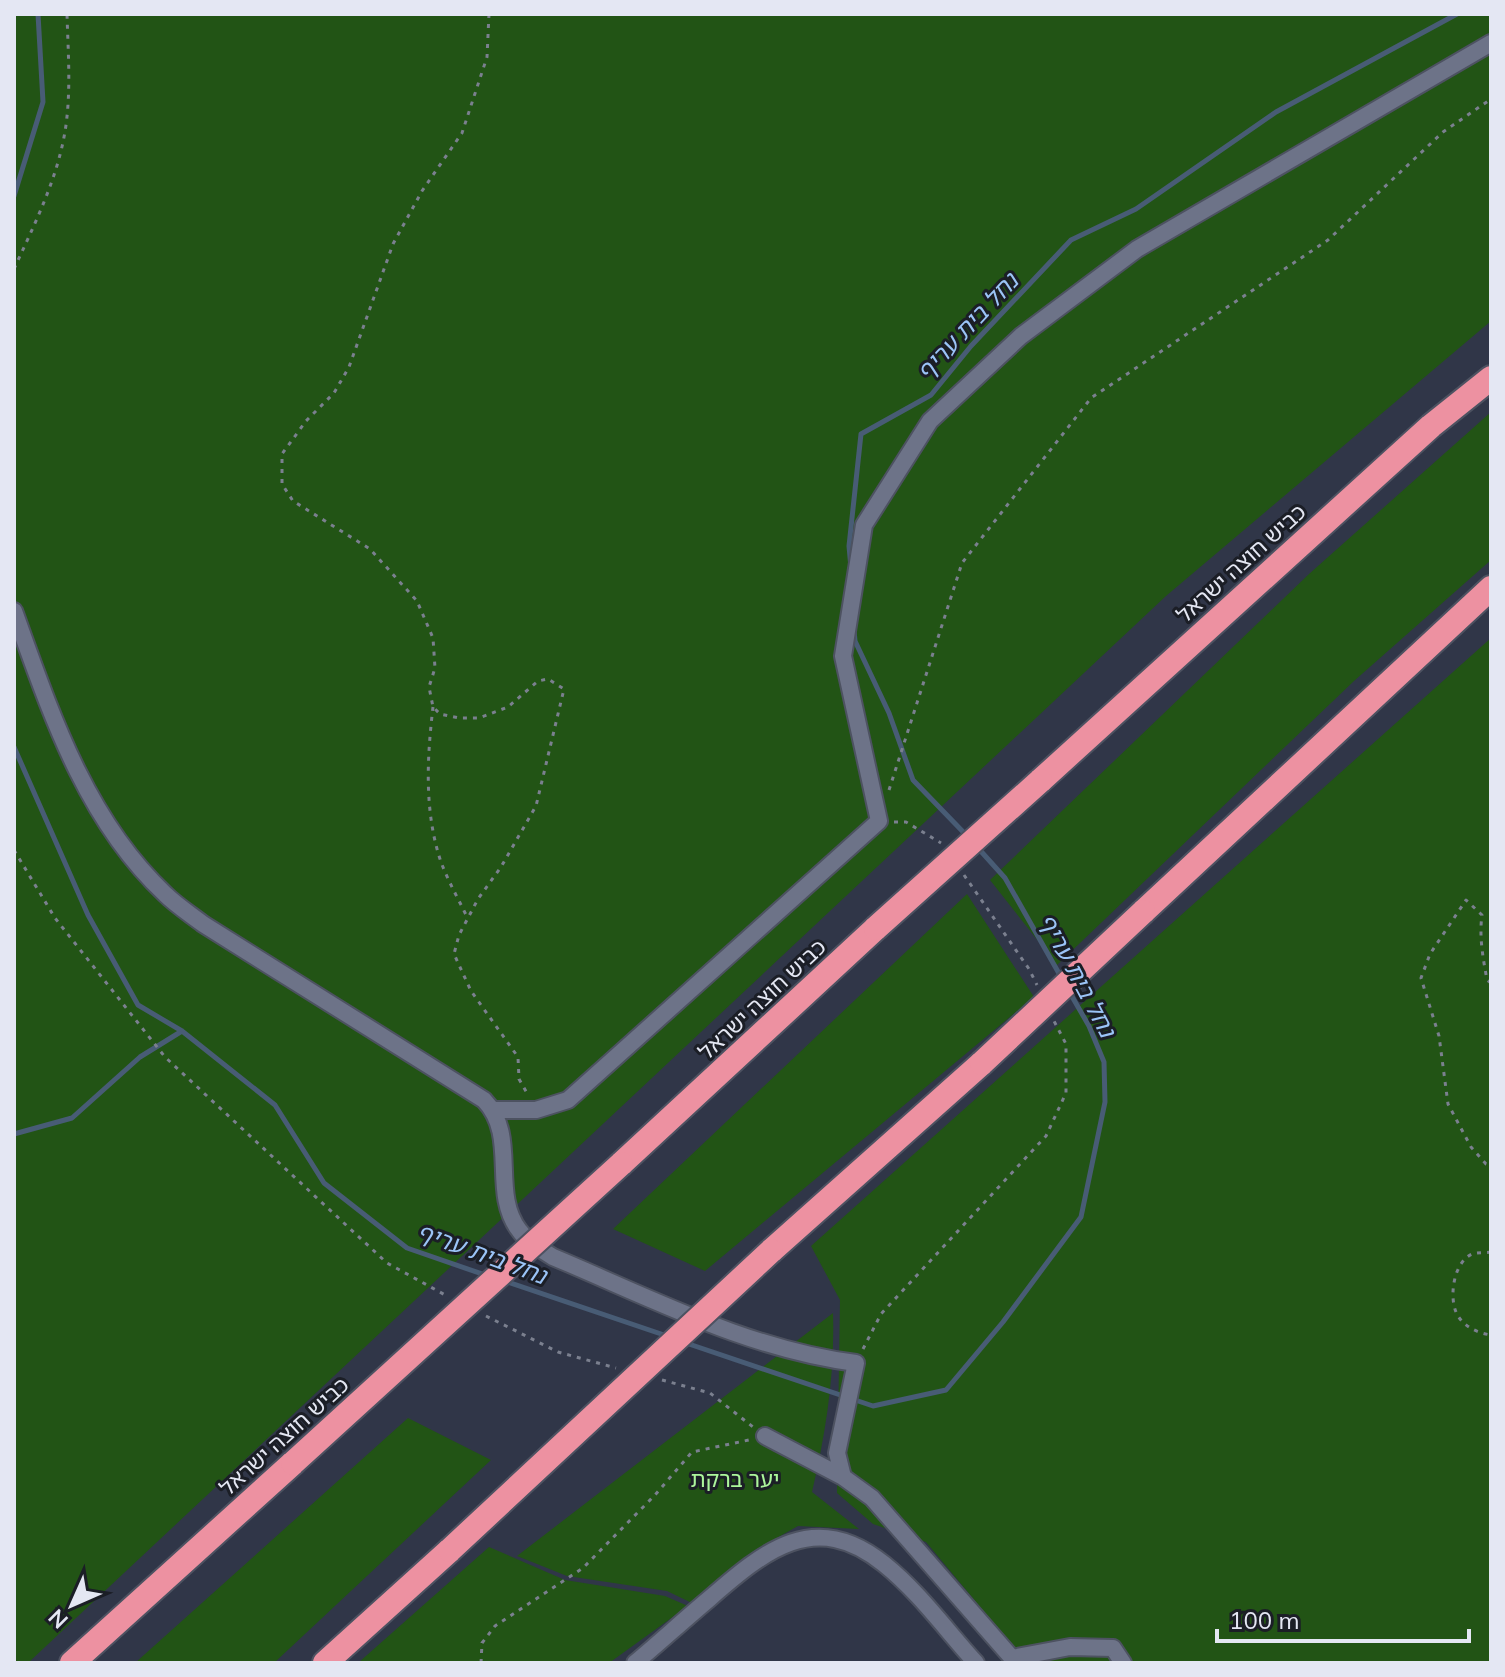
<svg xmlns="http://www.w3.org/2000/svg" width="1505" height="1677" viewBox="0 0 1505 1677" font-family="Mulish,'Noto Sans Hebrew',sans-serif">
<style>
.green{fill:#225415}
.lines{fill:none;stroke-linecap:round;stroke-linejoin:round}
.stream{stroke:#485c75;stroke-width:5}
.minor-casing{stroke:#4d5261;stroke-width:20}
.highway-casing{stroke:#4d5261;stroke-width:28}
.path{stroke:#7b808f;stroke-width:3;stroke-dasharray:4 6;stroke-linecap:butt}
.minor{stroke:#6d7388;stroke-width:16}
.highway{stroke:#ed91a1;stroke-width:24}
.highway-bridge-casing{stroke:#4d5261;stroke-width:28;stroke-linecap:butt}
.highway-bridge{stroke:#ed91a1;stroke-width:24}
.labels{text-anchor:middle;dominant-baseline:central;stroke-width:6;stroke-linejoin:round;paint-order:stroke}
.street-label{font-size:22px;fill:#e4e7f3;stroke:#1b1e26}
.park-label{font-size:22px;fill:#acf69b;stroke:#1b1e26}
.water-label{font-size:24px;font-style:italic;fill:#9bc4f7;stroke:#1b1e26}
</style>
<rect width="100%" height="100%" fill="#303648"/>
<path class="green" d="M 14,14 L 1491,14 L 1491,321 L 1166,596 L 28,1663 L 14,1663 Z
M 1491,412 L 1491,560 L 1354,681 L 1057,965 L 990,880 L 1309,574 Z
M 1491,638 L 1491,1663 L 1027,1663 L 926,1542 L 873,1524 L 837,1493 L 840,1300 L 811,1246 Z
M 967,894 L 1034,997 L 705,1271 L 613,1229 Z
M 833,1313 C 835,1374 826,1432 812,1492 L 859,1529 L 798,1526 L 757,1549 L 696,1605 L 667,1591 L 567,1576 L 517,1556 Z
M 408,1418 L 491,1460 L 274,1663 L 135,1663 Z
M 489,1547 L 565,1580 L 665,1596 L 688,1606 L 609,1663 L 358,1663 Z"/>
<g class="lines">
<path class="stream" d="M 14,196 L 43,102 L 38,14
M 851,568 L 849,546 L 861,434 L 931,395 L 971,346 L 1071,240 L 1136,209 L 1276,112 L 1457,14
M 854,630 L 855,641 L 889,713 L 913,780 L 969,838
M 14,747 L 88,915 L 138,1005 L 182,1031 L 275,1105 L 324,1183 L 407,1248 L 488,1276
M 978,848 L 1005,878 L 1061,977
M 14,1134 L 72,1118 L 140,1057 L 182,1031
M 505,1281 L 670,1337
M 683,1342 L 873,1406 L 946,1390 L 1003,1322 L 1081,1217 L 1105,1102 L 1104,1062 L 1089,1026 L 1070,993"/>
<defs>
<path id="minor" d="M 14,611 C 50,711 85,819 165,894 C 176,905 190,914 203,924 L 484,1100 C 519,1136 490,1192 519,1230 C 527,1242 541,1249 553,1257 C 651,1298 750,1350 856,1363 L 837,1453 L 843,1477
M 494,1110 L 536,1110 L 568,1100 L 879,821 L 843,656 L 864,525 L 930,421 L 1021,336 L 1137,249 L 1491,43
M 765,1436 L 843,1477 L 872,1498 L 1012,1658 L 1070,1647 L 1113,1648 L 1123,1663
M 635,1663 C 660,1642 684,1620 709,1599 C 764,1551 815,1508 884,1564 C 919,1592 946,1630 976,1663"/>
<path id="highway" d="M 1040,781 L 1431,426 L 1491,378
M 1143,912 L 1491,588
M 621,1164 L 876,928
M 771,1251 L 982,1063
M 72,1663 L 293,1463
M 325,1663 L 450,1550"/>
</defs>
<use href="#minor" class="minor-casing"/>
<use href="#highway" class="highway-casing"/>
<path class="path" d="M 489,14 L 487,57 L 462,133 L 422,191 L 393,244 L 349,367 L 334,393 L 306,421 L 282,454 L 282,484 L 293,501 L 370,549 L 417,601 L 433,638 L 435,668 L 429,687 L 433,707 L 440,714 L 459,718 L 479,718 L 508,707 L 538,681 L 548,679 L 564,689 L 536,806 L 501,867 L 478,899 L 459,935 L 454,954 L 471,991 L 518,1057 L 519,1079 L 527,1093
M 14,269 C 35,223 59,176 66,125 C 71,88 68,51 67,14
M 433,707 C 427,758 424,812 441,862 C 448,881 459,900 468,919
M 889,790 L 962,563 L 1091,398 L 1328,240 L 1443,132 L 1491,99
M 894,822 L 906,822 L 941,843
M 14,850 L 55,918 L 165,1057 L 387,1263 L 447,1296
M 964,875 L 1029,969 L 1037,985
M 1491,983 L 1487,980 C 1483,958 1479,937 1482,915 L 1466,900 L 1430,954 L 1421,978 L 1439,1036 L 1448,1104 L 1471,1147 L 1486,1164 L 1491,1165
M 1491,1252 C 1486,1253 1477,1252 1472,1254 C 1454,1262 1449,1295 1456,1312 C 1462,1326 1477,1333 1491,1335
M 486,1316 L 558,1352 L 616,1368
M 863,1349 L 881,1314 L 1046,1136 L 1066,1093 L 1066,1044 L 1054,1021
M 662,1380 L 710,1393 L 753,1427
M 481,1663 L 482,1643 L 495,1626 L 583,1568 L 655,1495 L 692,1452 L 749,1440"/>
<use href="#minor" class="minor"/>
<use href="#highway" class="highway"/>
<defs>
<path id="highway-bridge" d="M 876,928 L 1040,781
M 982,1063 L 1143,912
M 293,1463 L 621,1164
M 450,1550 L 771,1251"/>
</defs>
<use href="#highway-bridge" class="highway-bridge-casing"/>
<use href="#highway-bridge" class="highway-bridge"/>
</g>
<g class="labels">
<g class="street-label">
<text transform="translate(1241 563) rotate(-42)">כביש חוצה ישראל</text>
<text transform="translate(762 999) rotate(-43)">כביש חוצה ישראל</text>
<text transform="translate(284 1436) rotate(-42)">כביש חוצה ישראל</text>
</g>
<g class="park-label">
<text x="735" y="1479">יער ברקת</text>
</g>
<g class="water-label">
<text transform="translate(967 326) rotate(-47)">נחל בית עריף</text>
<text transform="translate(1078 975) rotate(62)">נחל בית עריף</text>
<text transform="translate(482 1253) rotate(20)">נחל בית עריף</text>
</g>
</g>
<rect width="1505" height="1677" fill="none" stroke="#e4e7f3" stroke-width="32"/>
<g transform="translate(72 1605) rotate(225)" stroke="#1b1e26" stroke-width="6" paint-order="stroke">
<path d="M0-6L14 30L0 20L-14 30Z" fill="#e4e7f3"/>
<text y="-12" font-size="22" font-weight="bold" text-anchor="middle" fill="#e4e7f3">N</text>
</g>
<path d="M1217 1629v12h252v-12" fill="none" stroke="#e4e7f3" stroke-width="4"/>
<text x="1229" y="1629" font-size="24" fill="#e4e7f3" stroke="#1b1e26" stroke-width="6" paint-order="stroke">100 m</text>
</svg>
